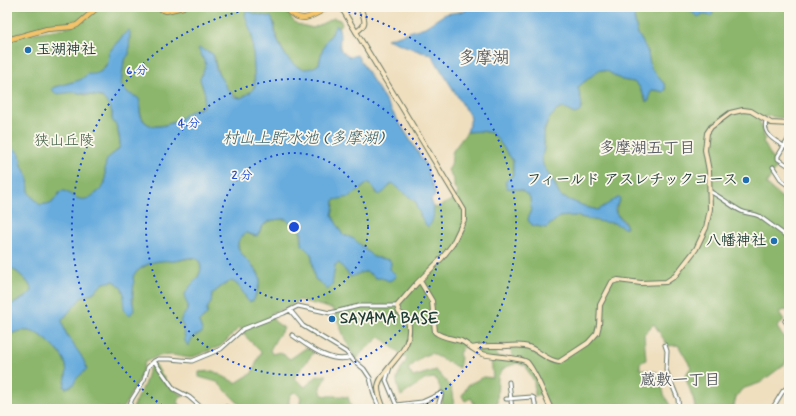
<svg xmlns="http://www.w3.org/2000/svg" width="796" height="416" viewBox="0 0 796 416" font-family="Mynerve,'Klee One',sans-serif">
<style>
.forest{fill:#8cb66c;stroke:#567a50}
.water{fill:#67acdd;stroke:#437488}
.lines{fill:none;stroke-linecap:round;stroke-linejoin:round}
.street-casing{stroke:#687665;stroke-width:5}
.secondary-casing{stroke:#687665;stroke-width:6}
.primary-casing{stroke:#687665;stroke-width:6}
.street{stroke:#fff;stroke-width:3}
.secondary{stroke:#f9e7c3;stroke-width:4}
.primary{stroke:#f1c36a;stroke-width:4.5}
.ring{fill:none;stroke:#1d4ed8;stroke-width:2;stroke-dasharray:2 4}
.poi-dot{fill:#1f6fb2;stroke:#fbf7ec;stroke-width:1.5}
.labels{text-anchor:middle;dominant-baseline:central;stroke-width:3.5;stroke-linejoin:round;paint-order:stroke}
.poi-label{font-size:15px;font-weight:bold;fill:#1f3d34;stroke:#fbf7ec;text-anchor:start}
.park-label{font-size:15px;fill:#3c5b43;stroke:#fbf7ec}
.water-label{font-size:16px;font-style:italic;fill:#355e67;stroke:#fbf7ec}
.neighbourhood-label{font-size:16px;font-weight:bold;fill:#595e64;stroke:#fbf7ec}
.quarter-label{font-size:17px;font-weight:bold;fill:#595e64;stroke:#fbf7ec}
.centre{fill:#1d4ed8;stroke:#fbf7ec;stroke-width:2}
.ring-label{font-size:12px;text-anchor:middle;font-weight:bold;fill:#1d4ed8;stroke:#fbf7ec;stroke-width:3.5;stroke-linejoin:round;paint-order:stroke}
</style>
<rect width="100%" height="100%" fill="#fbf7ec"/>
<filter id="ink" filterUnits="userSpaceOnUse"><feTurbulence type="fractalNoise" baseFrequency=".025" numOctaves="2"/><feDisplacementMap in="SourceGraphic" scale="8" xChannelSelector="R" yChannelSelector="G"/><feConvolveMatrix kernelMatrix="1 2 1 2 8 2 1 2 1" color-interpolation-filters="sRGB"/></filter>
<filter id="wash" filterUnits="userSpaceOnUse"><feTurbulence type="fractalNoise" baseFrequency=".012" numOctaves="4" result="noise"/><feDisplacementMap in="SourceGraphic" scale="16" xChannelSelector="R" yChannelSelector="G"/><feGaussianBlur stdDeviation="0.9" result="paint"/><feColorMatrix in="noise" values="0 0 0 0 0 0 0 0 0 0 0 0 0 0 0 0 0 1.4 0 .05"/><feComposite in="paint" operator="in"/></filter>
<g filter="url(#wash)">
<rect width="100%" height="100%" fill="#efdfbf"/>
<path class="forest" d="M 7,7 L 92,7 C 89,14 79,22 72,25 L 43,27 L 7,37 Z
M 98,7 L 155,7 L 161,10 L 183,7 L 284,7 L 291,15 L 291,18 L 297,24 L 313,28 L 334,18 L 340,20 L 342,24 L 339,28 L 338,26 L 334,29 C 331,36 326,41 323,49 C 320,54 321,59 319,64 C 292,83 276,41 274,22 C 264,13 259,17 250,11 L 245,13 C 247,19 250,25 251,31 C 253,39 256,84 253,90 L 241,98 C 228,97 214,69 215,57 L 210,52 L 199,49 L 206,64 C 205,70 200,77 201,82 C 201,89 210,94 203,105 C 201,109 190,112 185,115 C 173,124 147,135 141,114 C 139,110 140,99 137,97 C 135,96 133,96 131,95 C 125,93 123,89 121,84 L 124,61 L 129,54 L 129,49 L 130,37 L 127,31 L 110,51 L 108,62 L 100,72 L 95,75 L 86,77 L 80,80 L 54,87 L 63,93 L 75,92 L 85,95 L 94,95 L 105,99 C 107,104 111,109 112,113 C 112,115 111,117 112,119 C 112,121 115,123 116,124 C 116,125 120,140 120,142 C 121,152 110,153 107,161 C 104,167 106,175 105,182 C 103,191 90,201 81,200 C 76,199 70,194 65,191 L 61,191 L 52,203 L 40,205 L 29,193 L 28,177 L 22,166 L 20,154 L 7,143 L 7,40 L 23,35 L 71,27 Z
M 639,7 L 685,7 L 694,13 L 711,16 L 713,12 L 710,7 L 789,7 L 789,119 L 768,116 L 759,119 L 765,139 L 763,141 L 777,167 L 766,184 L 789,204 L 789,313 L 786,310 L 779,312 L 784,320 L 777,327 L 789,346 L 789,353 L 785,364 L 760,383 L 742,389 L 736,397 L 734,406 L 728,409 L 695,409 L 694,401 L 685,376 L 691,367 L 678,345 L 668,346 L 654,324 L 644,334 L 646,360 L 640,363 L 640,369 L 657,372 C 664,382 661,383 664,394 C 666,400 669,401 671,409 L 547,409 L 542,393 L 535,396 L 534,381 L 528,371 L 523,359 L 513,358 L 509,344 L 496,345 L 497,356 L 523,361 L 524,366 L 517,363 L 504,368 L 498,376 L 497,405 L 494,409 L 477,409 L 471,398 L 465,401 L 462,396 L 468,385 L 483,377 L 493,378 L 491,359 L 480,355 L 463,346 L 459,354 L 461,358 L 459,368 L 431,353 L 422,357 L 408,369 L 413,377 L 436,370 L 451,387 L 454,406 L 443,407 L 440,387 L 435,378 L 426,379 L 401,396 C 393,375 398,377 407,359 L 380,337 L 361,353 L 356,361 L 345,339 L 333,309 L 299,300 L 289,307 L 271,313 L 274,321 L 284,328 L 276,339 L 270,350 L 272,354 L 280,352 L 290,359 L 306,348 L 314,352 L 294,378 L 305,387 L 317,376 L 327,375 L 320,387 L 322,395 C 331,397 339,395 348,397 L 352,409 L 299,409 L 301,397 L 295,392 L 291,394 L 289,399 L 289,409 L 244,409 L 217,382 L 199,377 L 199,372 L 213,371 L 236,383 L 252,373 L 261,352 L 247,338 L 240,327 L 221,346 L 190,358 L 172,355 L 158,356 L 145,362 L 139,380 L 124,406 L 124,409 L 7,409 L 7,336 C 26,325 40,332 54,347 C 58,351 63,356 65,362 C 68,370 66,379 64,387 L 66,388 C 76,386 72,383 78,376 C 81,373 87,371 86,367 C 86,366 84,362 84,361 C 77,347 64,337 62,320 C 67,314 75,303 81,298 C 84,296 87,296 90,295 C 98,291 106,275 117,283 C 123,288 124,293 125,300 L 134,307 C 131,297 135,287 133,276 L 140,269 L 153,262 L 164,260 L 172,261 L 195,258 L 200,262 L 201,270 L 198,278 L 188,290 L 185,295 L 188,306 L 185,315 L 185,341 L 188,345 L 193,337 L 202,330 L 199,322 L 207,315 L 207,309 L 211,302 L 212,294 L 222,286 L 231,281 C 241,284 243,294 249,302 L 254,300 C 256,294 260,286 260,279 C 258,262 236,260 238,239 L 246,233 L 254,236 L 258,235 C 265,221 270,219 286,219 L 295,228 L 299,229 C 302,234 300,237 302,242 C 304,248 309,251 312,255 C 312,264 314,271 316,280 L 323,284 L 332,285 L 335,265 L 339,262 L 350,277 C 360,274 365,267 375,278 L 382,278 L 389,281 L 393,279 L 395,274 L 390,269 L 391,263 L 390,260 L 373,257 L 357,242 L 342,234 L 332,215 L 334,206 L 334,200 L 360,190 L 368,183 L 370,183 L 377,194 L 392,183 C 403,192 421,200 420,217 L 433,217 L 434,206 L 436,208 L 454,199 L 458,194 L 454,187 L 454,181 L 448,170 C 454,163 450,159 453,151 C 454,149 464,136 467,132 L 482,131 L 491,133 L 496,137 L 513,161 L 513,175 L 505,182 L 507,188 L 521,190 L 530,197 L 531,209 L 528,220 L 532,225 L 546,228 L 559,217 L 569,216 L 576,216 L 603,222 L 616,223 L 624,228 L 627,228 C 625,213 609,221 620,199 L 618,198 L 607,206 L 598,210 L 589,208 L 562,197 L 559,194 L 554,183 L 543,168 L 542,157 L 544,148 L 544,133 L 549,119 L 556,111 L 562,108 L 564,108 L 572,113 L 582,108 L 578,87 L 599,70 L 607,71 L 622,80 L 634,82 L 639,86 L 646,102 L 649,101 C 649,89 653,89 663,92 L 666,90 L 665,85 L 651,68 L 647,50 L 637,32 L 634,16 Z
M 7,266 C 16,271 30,280 32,292 L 27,296 L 7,307 Z
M 153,364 L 155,364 C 164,378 169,388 184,396 L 179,398 L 177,402 L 183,409 L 133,409 C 135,399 139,394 144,385 C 147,378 147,369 153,364 Z"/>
<path class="water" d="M 468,7 L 639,7 L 634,16 L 637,32 L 647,50 L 651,68 L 665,85 L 666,90 L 663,92 C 653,88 649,90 649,101 L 647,102 L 639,86 L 634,82 L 622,80 L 607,71 L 599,70 L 578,87 L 582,105 L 580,112 L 574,114 L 564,108 L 562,108 L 556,111 L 549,119 L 544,130 L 544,148 L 542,157 L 543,165 L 554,183 L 559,194 L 562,197 L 589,208 L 598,210 L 619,197 L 620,199 C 619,202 616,206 615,208 C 614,216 626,221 627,228 L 624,228 L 614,223 L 603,222 L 576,216 L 569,216 L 559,217 L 546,228 L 532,225 L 528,220 L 531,209 L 530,197 L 521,190 L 507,188 L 505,182 L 513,175 L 513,161 L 496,137 L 491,133 L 482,131 L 467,132 L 471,118 L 431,54 L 421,52 L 387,39 L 425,27 L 445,14 L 465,11 Z
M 685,7 L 710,7 L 713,14 L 711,16 L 703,14 L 698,17 Z
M 246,11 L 248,11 L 256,14 L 271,17 C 275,23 274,29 276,36 C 282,53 297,80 319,64 L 322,51 L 326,41 L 332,34 L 335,26 L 338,26 C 342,34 338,45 341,50 C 343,53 346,54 349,57 L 357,55 L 427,167 L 428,173 L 435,193 L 435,196 L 431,200 C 435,208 435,221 428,227 C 421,220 421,213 416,207 L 417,203 L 392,183 L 384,192 L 379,195 L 370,183 L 368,183 L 350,197 L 334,200 L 333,211 L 332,215 L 342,234 L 354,239 L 373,257 L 390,260 L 391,263 L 390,269 L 396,275 L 395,278 L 389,281 L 382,278 L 376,278 C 364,268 364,272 351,277 L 339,263 L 335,265 L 332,286 L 327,290 L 322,284 L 315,279 C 313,270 312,264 312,255 L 302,245 L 302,234 L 299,229 L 295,228 L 286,219 C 278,219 266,220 262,227 C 260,231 259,233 257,236 L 246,233 C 222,249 258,263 260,279 C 260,286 255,294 254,300 L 249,302 C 243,295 241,284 231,281 L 222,286 L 212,294 L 211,302 L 207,309 L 207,314 L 199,322 L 202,330 L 202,333 L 193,337 L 188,346 L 185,341 L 184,328 L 180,321 C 182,316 187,313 188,307 C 188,303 184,300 185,295 C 188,284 205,277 200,263 C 196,252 182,261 175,261 C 171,262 167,260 162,261 C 151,261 140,267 133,276 L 134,283 L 132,298 L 134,310 L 130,315 L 127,314 C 118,303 132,293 114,281 L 104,283 L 91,294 L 81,298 L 62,320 C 64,339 82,350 87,369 L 77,378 L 73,385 L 66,388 L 64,387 C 66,379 68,370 65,362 C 63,356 58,351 54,347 C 40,332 26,325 7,336 L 7,307 L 27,296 L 32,291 C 30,281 16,270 7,266 L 7,182 L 10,161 L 7,154 L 7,143 L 20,154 L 22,166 L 28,177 L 29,193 L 40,205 L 52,203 L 61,191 L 65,191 C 77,198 82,204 95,194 C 99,191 103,188 105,183 C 106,176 104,168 106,162 C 109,154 117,154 120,146 C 121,143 118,129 116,125 C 116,124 113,122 113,121 C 111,118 113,115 112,112 C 111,109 104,98 102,97 L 75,92 L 57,94 L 53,91 L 52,88 L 80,80 L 88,74 C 98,75 104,71 108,62 C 109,59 108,56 109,53 C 110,50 127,31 129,30 L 130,32 L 129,54 L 124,61 L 121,84 C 125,95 138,96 139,99 C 141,106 138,113 143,120 C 151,131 169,125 178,120 C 183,117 186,113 191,111 C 195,110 199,109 203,107 L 205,94 L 200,79 L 206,64 L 198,49 L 199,48 L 213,54 L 216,69 L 226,87 L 234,97 L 241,98 L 251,92 L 255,86 L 252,36 L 245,15 Z"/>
</g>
<g filter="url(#ink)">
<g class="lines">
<defs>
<path id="street" d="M 766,121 C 762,136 778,142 789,149
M 789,138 L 778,156 L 778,159 L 789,166
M 773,167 L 782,181 L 789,186
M 709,191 C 720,196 731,206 741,211 C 747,214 753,213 759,216 L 789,238
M 290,310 L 303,326 L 346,352 L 353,360 L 364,369 L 370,378 L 374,395 L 380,409
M 785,321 L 789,326
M 292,335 C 307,345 331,365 351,357
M 665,345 L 667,351 L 666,370 L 678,399 L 679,409
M 154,361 L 174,389 L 189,397 L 203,409
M 390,367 L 386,380 L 398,409
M 509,382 L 512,409
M 506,399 L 532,397 L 534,398 L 536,409
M 396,405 L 422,402 L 442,393 L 437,409
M 128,409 L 132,399 L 144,380 L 148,367 L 154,361 L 158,359 L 170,359 L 192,361 L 221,349 L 243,329 L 284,313 L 298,306 L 330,313 L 359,306 L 397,306
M 223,409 L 226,407 L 227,409
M 772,409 L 783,391 L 789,386"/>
<path id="secondary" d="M 341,7 L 458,200 L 464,210 L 464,220 L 452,245 L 442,258 L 417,283 L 397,306 L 399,312 L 408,320 C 414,347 395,357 382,377 C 380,380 378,384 378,388 C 378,395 382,403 384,409
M 356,32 C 369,24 364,19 360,7
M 420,281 L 432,301 L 435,332 C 442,338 452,338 461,341 C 468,344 474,351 482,354 C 492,357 521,357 527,362 C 536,372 545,397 551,409
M 472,348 C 482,345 490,346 500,346 C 510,347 521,343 531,348 C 540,352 548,361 559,362 L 588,343 L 597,333 L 599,325 L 600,305 L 612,282 L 618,280 L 641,283 L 666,282 L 675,276 L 696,249 L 706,228 L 710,209 L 709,171 L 705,150 L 707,133 L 711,127 L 730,113 L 743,110 L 751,111 L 771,123 L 789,124"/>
<path id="primary" d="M 155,7 L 166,11 L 183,7
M 284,7 C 300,25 310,18 328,7
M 7,40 L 47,29 L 71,27 L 77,25 L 98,7"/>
</defs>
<use href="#street" class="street-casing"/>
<use href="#secondary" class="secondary-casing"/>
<use href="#primary" class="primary-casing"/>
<use href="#street" class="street"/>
<use href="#secondary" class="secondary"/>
<use href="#primary" class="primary"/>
</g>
</g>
<g class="ring">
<circle cx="294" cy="227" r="74"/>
<circle cx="294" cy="227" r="148"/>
<path d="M167 409A222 222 0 0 1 263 7M325 7A222 222 0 0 1 421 409"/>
</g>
<g class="poi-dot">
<circle cx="28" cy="50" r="4"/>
<circle cx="746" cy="180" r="4"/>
<circle cx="774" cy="241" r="4"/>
<circle cx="332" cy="319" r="4"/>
</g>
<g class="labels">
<g class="poi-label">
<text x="36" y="50">玉湖神社</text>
<text x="738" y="180" text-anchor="end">フィールド アスレチックコース</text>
<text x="766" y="241" text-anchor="end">八幡神社</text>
<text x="340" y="319">SAYAMA BASE</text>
</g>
<g class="park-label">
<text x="64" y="141">狭山丘陵</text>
</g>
<g class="water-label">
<text x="303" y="138">村山上貯水池 (多摩湖)</text>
</g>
<g class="neighbourhood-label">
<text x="647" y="148">多摩湖五丁目</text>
<text x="680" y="380">蔵敷一丁目</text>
</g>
<g class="quarter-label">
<text x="484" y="58">多摩湖</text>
</g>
</g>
<circle cx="294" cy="227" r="6" class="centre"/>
<g class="ring-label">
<text x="137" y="74">6 分</text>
<text x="189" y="127">4 分</text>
<text x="242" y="179">2 分</text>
</g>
<rect width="796" height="416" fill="none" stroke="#fbf7ec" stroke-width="24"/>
</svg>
